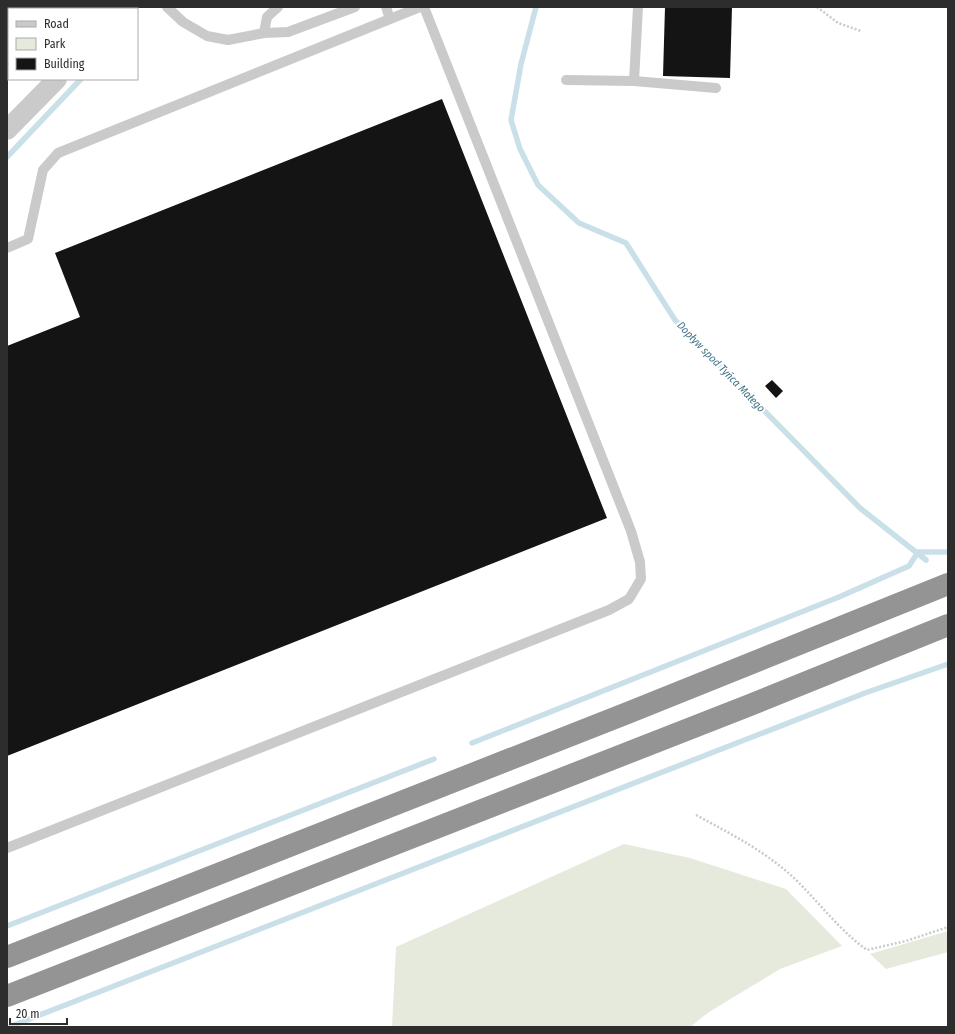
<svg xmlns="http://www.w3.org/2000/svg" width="955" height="1034" viewBox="0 0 955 1034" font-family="'Fira Sans Condensed',sans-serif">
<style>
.green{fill:#e5eadc}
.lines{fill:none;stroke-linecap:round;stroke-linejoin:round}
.stream{stroke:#c9e0e8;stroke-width:5.5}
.building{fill:#141414}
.path{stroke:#cacaca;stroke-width:2.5;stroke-dasharray:2 2;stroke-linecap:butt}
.service{stroke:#cacaca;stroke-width:10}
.minor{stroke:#cacaca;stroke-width:20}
.motorway{stroke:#949494;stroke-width:22}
.labels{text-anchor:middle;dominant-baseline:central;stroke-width:4;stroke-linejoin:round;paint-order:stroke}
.water-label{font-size:11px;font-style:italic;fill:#427589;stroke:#fff}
</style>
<rect width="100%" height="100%" fill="#fff"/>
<path class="green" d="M 624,844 L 690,858 L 786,889 L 842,946 L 780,969 L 709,1012 L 690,1027 L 392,1027 L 396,947 Z
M 948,931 L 948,952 L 886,969 L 870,954 Z"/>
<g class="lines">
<path class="stream" d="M 536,7 L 521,64 L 511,120 L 520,149 L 538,185 L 579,223 L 626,243 L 675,320 L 860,508 L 926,560
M 7,157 L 81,79
M 918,552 L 948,552
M 472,743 L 839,597 L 909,566 L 918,552
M 7,926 L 434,759
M 9,1027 L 865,693 L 948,664"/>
</g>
<path class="building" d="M 665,7 L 732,7 L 730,78 L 663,76 Z
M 442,99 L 607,518 L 7,756 L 7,346 L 80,317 L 55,253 Z
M 772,380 L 783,391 L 776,398 L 765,386 Z"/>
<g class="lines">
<path class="path" d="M 817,7 L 838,23 L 861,31
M 7,66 L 9,64
M 696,815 C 731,834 763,850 793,877 C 818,901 839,930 867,950 L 906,941 L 948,927"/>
<path class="service" d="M 53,7 L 55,9
M 167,7 L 183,22 L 207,36 L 228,40 L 264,33 L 288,32 L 355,7
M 390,19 L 420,7
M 264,33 L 267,17 L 278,7
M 566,80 L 634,81 L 638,7
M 634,81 L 716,88
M 7,248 L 28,239 L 43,170 L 58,153 L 390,19 L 386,7
M 7,848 L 609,610 L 629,599 L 641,579 L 640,562 L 631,531 L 424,7"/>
<path class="minor" d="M 125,9 L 127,7
M 7,130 L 57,79"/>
<path class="motorway" d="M 7,957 L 630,712 L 948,584
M 7,996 L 750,705 L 948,625"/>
</g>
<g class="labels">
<g class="water-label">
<text transform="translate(721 367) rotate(46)">Dopływ spod Tyńca Małego</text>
</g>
</g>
<rect width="955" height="1034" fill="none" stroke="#2d2d2d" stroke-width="16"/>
<rect x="8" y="8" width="130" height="72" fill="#ffffff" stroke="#ababab"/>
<rect x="16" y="21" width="20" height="6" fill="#cacaca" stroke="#ababab"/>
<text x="44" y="28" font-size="12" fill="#2d2d2d">Road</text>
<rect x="16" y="38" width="20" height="12" fill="#e5eadc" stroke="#ababab"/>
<text x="44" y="48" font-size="12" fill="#2d2d2d">Park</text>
<rect x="16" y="58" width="20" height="12" fill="#141414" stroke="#ababab"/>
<text x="44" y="68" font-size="12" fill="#2d2d2d">Building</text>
<path d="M10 1018v6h57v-6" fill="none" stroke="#2d2d2d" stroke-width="2"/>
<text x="16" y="1018" font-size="12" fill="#2d2d2d" stroke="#ffffff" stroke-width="3" paint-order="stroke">20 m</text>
</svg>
